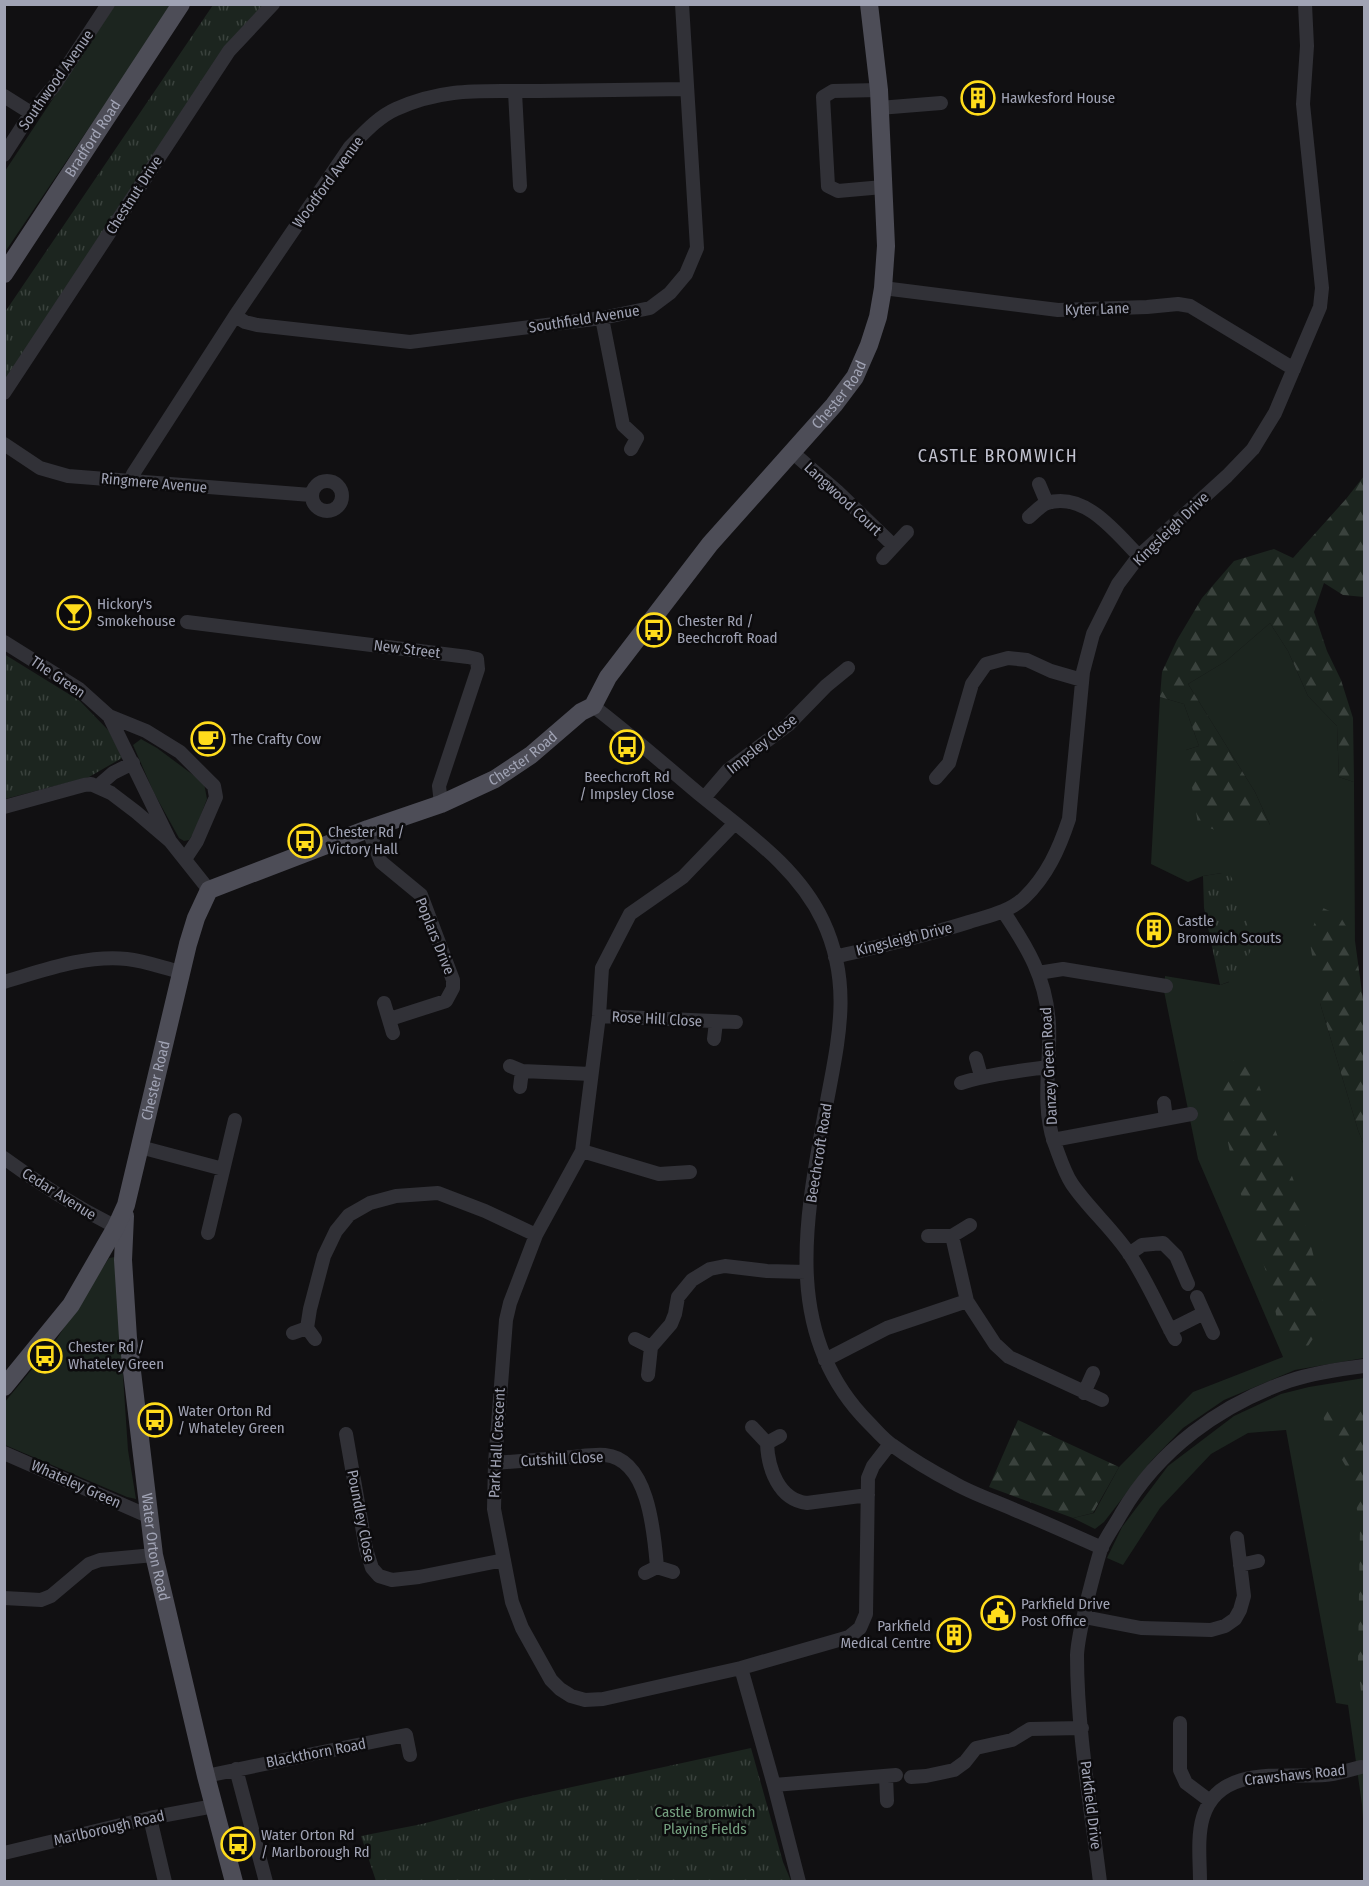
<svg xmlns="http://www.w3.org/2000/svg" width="1369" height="1886" viewBox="0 0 1369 1886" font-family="'Fira Sans Condensed',sans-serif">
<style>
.grass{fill:#1c251f}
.forest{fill:url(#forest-firs)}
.park{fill:url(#park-tufts)}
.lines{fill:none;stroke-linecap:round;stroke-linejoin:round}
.minor{stroke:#313137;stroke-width:14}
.major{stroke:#4d4d57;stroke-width:18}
.labels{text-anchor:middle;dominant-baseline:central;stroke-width:5;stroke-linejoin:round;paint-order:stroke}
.street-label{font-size:15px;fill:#a0a3b4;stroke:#0c0b0d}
.poi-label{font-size:15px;fill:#a0a3b4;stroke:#0c0b0d;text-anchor:start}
.park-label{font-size:15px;fill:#75a180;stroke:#0c0b0d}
.quarter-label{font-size:18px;letter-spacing:1.5px;fill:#c2c3d0;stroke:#0c0b0d}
</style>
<defs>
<pattern id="forest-firs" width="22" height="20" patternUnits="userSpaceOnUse" patternTransform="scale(1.5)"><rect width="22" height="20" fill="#1c251f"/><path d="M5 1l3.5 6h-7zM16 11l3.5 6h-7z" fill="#3a423d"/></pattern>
<pattern id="park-tufts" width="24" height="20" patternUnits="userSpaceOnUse" patternTransform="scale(1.5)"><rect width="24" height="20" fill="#1c251f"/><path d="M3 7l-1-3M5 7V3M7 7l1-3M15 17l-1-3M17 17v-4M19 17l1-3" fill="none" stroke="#3a423d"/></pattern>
</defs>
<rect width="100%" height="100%" fill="#111012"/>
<path class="grass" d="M 115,5 L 172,5 L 5,252 L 5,171 Z
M 1270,623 L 1288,651 L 1308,696 L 1337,726 L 1339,777 L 1354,782 L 1355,944 L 1355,940 L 1320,1003 L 1358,1130 L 1364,1145 L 1364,1358 L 1295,1370 L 1224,1400 L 1183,1428 L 1152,1460 L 1104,1522 L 1095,1529 L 1073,1518 L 1094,1513 L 1119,1467 L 1193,1392 L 1283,1357 L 1198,1159 L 1164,991 L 1165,976 L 1220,985 L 1229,982 L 1222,873 L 1203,876 L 1188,882 L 1151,864 L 1160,697 L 1184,704 L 1199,746 L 1186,750 L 1240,814 L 1270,825 L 1255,792 L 1188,684 L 1226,661 Z
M 141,739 L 157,748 L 204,783 L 207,799 L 194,833 L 189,840 L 184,841 L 179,838 L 154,793 L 133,745 Z
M 115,1257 L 128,1450 L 136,1499 L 127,1497 L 5,1445 L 4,1403 L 56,1340 L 109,1258 Z
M 1364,1378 L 1364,1833 L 1362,1805 L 1348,1705 L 1336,1703 L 1286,1430 L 1248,1433 L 1211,1454 L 1160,1508 L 1123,1565 L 1107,1558 L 1122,1527 L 1168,1466 L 1234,1416 L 1281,1394 L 1309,1387 Z"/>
<path class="forest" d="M 1364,476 L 1364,597 L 1343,595 L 1324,583 L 1314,612 L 1327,651 L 1341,680 L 1353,718 L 1354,782 L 1339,777 L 1337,726 L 1308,696 L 1288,651 L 1270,623 L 1226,661 L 1188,684 L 1255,792 L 1270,825 L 1254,826 L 1240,815 L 1221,832 L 1198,824 L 1186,750 L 1199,746 L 1184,704 L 1160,697 L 1162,672 L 1177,640 L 1202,598 L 1234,561 L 1274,549 L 1293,558 L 1346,499 Z
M 1321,907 L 1340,916 L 1355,941 L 1364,1007 L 1364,1145 L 1358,1130 L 1320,1003 L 1309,937 Z
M 1238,1059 L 1252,1066 L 1296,1187 L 1323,1293 L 1319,1330 L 1308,1346 L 1292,1350 L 1281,1341 L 1271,1287 L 1235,1176 L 1221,1109 L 1219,1088 L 1223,1068 L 1230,1062 Z
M 1319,1405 L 1364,1407 L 1364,1718 L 1358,1665 L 1360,1524 L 1349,1472 L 1332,1442 Z
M 1018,1420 L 1119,1467 L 1093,1513 L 1073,1518 L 989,1487 Z"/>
<path class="park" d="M 213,5 L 267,5 L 5,383 L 5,312 Z
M 4,654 L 80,701 L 109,731 L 122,758 L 89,777 L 5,799 Z
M 1227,870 L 1245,900 L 1251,950 L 1236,979 L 1220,985 L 1204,908 L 1203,876 L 1222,873 Z
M 751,1748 L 783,1862 L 791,1881 L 376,1881 L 361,1836 L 422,1824 L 517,1799 Z"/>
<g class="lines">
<path class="minor" d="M 879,90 L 833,91 L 823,97 L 828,186 L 838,191 L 883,187
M 515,92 L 520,186
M 4,96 L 31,113
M 879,108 L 941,103
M 4,155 L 31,113 L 54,86 L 108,4
M 883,288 L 1058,310 L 1147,307 L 1178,304 L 1190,306 L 1294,369
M 235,316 L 245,322 L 257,325 L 410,342 L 602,318 L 650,308 L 670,293 L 686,274 L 697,248 L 682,4
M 602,318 L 623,425 L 637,438 L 631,449
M 4,393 L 229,51 L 273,4
M 4,444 L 40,468 L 68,476 L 311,495
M 792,452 L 838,492 L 894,546
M312 496a15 15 0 1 1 30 0a15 15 0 1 1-30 0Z
M 131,481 L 133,474 L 235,316 L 350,147 C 364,133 378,117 396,109 C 447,86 486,92 540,91 C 589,90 638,90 687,89
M 1039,484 L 1047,503
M 1029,517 C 1034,513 1041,505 1047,503 C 1085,491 1116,533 1139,556
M 883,558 L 907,532
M 187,622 L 468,657 L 477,659 L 478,669 L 439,786 L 441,804
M 4,642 L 79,689 L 109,716 L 170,841
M 593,706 C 631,735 667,767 704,798 C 748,834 798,868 823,921 C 852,983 839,1037 827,1101 C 807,1212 779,1332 868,1422 C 876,1430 883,1439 892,1445 C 911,1459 933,1472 954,1483 C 973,1494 995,1501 1015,1510 C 1044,1522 1073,1535 1102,1548
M 109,716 L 146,731 L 180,752 L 214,786 L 216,797 L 197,841 L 185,859
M 936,778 L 949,763 L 972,684 L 986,664 L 1008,658 L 1027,660 L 1051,671 L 1082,680
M 98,786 L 113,773 L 133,763
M 704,798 L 728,770 L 788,725 L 826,686 L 848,668
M 4,807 L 84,785 L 91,784 L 111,793 L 136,812 L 170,841 L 209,890
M 735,823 L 683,877 L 630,914 L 602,968 L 599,1016 L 582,1151 L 536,1235 L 510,1303 L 506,1320 L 495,1463 L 494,1509 L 512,1602 L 522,1628 L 551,1680 L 560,1689 L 571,1696 L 585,1700 L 603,1699 L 741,1668 L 849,1637 L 860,1628 L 866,1614 L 868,1478 L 873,1466 L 890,1444
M 368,829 L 381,862 L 421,895 L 453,980 L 453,988 L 446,1001 L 390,1019
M 1003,911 C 1028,948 1046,978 1049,1024 C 1051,1063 1041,1104 1054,1142 C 1059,1155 1064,1172 1072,1184 C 1089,1209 1113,1229 1130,1255 C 1147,1281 1160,1311 1175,1339
M 835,957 C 880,946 925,936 969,922 C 988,916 1009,912 1024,898 C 1047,876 1059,849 1069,819 L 1083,672 L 1093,634 L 1118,584 L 1139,556 L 1227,476 L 1253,449 L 1275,413 L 1320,307 L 1322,288 L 1303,104 L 1307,46 L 1305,4
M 1038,973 L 1063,969 L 1166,986
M 4,982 C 45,970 84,955 127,959 C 145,961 164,968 181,972
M 384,1003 L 393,1033
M 599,1016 L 736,1022
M 714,1039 L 716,1022
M 976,1058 L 981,1076
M 510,1066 L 522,1071 L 591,1074
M 961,1083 C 990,1074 1019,1071 1048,1067
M 520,1087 L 522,1071
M 1164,1103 L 1166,1119
M 1053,1140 L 1191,1114
M 140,1147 L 223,1169
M 582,1151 L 659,1174 L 690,1172
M 4,1158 C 39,1184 77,1207 116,1227
M 208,1233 L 235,1120
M 928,1236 L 952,1236 L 970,1225
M 952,1236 L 967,1301 L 995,1344 L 1009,1357 L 1102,1400
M 1129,1254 L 1142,1245 L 1163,1243 L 1176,1256 L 1188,1284
M 1197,1297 L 1213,1333
M 1170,1330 L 1204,1313
M 293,1333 L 307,1328
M 315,1339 L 307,1328 L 310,1309 L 324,1256 L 336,1231 L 349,1215 L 370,1203 L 396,1196 L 438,1193 L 485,1211 L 536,1235
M 635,1339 L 651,1347
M 825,1360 L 887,1328 L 967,1301
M 648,1375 L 651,1347 L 671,1324 L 675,1314 L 678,1297 L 692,1280 L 710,1269 L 725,1266 L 767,1271 L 806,1272
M 1084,1393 L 1093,1373
M 752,1427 L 767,1443 L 780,1436
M 346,1434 L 366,1549 L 372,1568 L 379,1576 L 392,1580 L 419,1577 L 504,1560
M 767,1443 C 768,1469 779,1500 807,1503 L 868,1495
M 4,1453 L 148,1516
M 495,1463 C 521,1461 547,1459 573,1457 C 583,1456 595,1454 605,1455 C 649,1459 654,1533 657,1567
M 1240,1565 L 1258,1561
M 645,1573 L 657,1567 L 673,1572
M 4,1598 L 41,1600 L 51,1596 L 89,1564 L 100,1560 L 154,1555
M 1084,1617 L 1141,1628 L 1211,1630 L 1225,1626 L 1235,1619 L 1240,1610 L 1244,1596 L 1237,1538
M 741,1668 L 774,1785 L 799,1882
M 1180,1723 L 1180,1770 L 1186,1783 L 1210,1801
M 236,1769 L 266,1882
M 206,1776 L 406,1735 L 410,1755
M 886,1776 L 887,1801
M 911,1777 L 926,1776 L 954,1770 L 965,1762 L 976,1748 L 1012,1740 L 1030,1729 L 1082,1728
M 774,1785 L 896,1775
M 150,1818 L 165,1882
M 4,1853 L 150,1818 L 214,1806
M 1100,1882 C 1091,1808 1077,1730 1077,1655 C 1078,1636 1084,1616 1088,1597 C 1092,1581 1096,1565 1101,1549 C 1106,1537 1115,1525 1121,1514 C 1158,1450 1220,1405 1289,1381 C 1313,1373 1339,1369 1364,1366
M 1200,1882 C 1200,1861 1197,1837 1203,1817 C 1219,1764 1284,1778 1325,1775 C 1337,1774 1350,1770 1361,1767"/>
<g class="major">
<path id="s1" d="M 4,274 L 181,4"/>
<path id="s2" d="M 125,1216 L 123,1260 L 128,1338 L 154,1555 L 206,1776 L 234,1882"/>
<path id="s3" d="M 4,1387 L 71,1305 L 116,1227 L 126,1205 L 188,944 L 196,918 L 209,890 L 368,829 L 441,804 L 495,779 L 531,755 L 581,712 L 593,706 L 608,677 L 710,544 L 834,405 L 855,377 L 869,345 L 878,317 L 883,288 L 886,246 L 879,90 L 869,4"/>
</g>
</g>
<defs>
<symbol id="building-ring" viewBox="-11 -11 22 22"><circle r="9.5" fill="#0c0b0d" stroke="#ffdc1b" stroke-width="1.5"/><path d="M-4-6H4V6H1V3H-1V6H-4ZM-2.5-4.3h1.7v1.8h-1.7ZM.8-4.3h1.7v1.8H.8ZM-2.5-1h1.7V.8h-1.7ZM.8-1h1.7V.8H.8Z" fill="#ffdc1b"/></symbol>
<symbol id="bar-ring" viewBox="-11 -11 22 22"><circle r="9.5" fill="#0c0b0d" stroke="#ffdc1b" stroke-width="1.5"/><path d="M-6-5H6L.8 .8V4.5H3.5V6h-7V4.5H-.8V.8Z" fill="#ffdc1b"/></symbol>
<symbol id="bus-ring" viewBox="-11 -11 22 22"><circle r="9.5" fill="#0c0b0d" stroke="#ffdc1b" stroke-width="1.5"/><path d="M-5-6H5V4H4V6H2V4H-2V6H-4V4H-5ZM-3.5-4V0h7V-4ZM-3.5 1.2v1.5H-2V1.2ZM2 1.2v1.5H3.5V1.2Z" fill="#ffdc1b"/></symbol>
<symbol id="cafe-ring" viewBox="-11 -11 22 22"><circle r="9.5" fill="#0c0b0d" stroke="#ffdc1b" stroke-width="1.5"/><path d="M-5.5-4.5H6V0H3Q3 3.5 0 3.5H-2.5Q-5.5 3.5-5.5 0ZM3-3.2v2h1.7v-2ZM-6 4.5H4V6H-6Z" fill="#ffdc1b"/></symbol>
<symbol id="civic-ring" viewBox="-11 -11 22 22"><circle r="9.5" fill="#0c0b0d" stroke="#ffdc1b" stroke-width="1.5"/><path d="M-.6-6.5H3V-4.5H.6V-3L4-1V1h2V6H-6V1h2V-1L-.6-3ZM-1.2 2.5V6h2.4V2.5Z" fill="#ffdc1b"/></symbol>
</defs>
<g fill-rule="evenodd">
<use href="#building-ring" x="959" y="79" width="38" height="38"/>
<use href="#bar-ring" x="55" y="594" width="38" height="38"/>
<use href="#bus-ring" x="635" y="611" width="38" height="38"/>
<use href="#cafe-ring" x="189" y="720" width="38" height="38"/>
<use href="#bus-ring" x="608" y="728" width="38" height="38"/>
<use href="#bus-ring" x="286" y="822" width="38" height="38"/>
<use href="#building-ring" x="1135" y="911" width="38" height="38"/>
<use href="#bus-ring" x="26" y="1337" width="38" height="38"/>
<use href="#bus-ring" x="136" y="1401" width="38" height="38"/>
<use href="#civic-ring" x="979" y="1594" width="38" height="38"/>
<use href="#building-ring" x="935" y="1616" width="38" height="38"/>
<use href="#bus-ring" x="219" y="1825" width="38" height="38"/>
</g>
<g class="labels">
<g class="street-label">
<text transform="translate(56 80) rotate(-55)">Southwood Avenue</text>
<text stroke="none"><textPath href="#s1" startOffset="162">Bradford Road</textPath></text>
<text transform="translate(328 182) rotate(-54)">Woodford Avenue</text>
<text transform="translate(134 195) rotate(-57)">Chestnut Drive</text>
<text transform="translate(1097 309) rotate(-2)">Kyter Lane</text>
<text transform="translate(584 319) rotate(-9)">Southfield Avenue</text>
<text stroke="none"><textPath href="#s3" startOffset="1374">Chester Road</textPath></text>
<text transform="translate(154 483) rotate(5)">Ringmere Avenue</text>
<text transform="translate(843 499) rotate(43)">Langwood Court</text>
<text transform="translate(1171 529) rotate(-44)">Kingsleigh Drive</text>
<text transform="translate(407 649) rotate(7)">New Street</text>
<text transform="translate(58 677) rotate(34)">The Green</text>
<text transform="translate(762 744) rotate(-39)">Impsley Close</text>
<text stroke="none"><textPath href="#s3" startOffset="888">Chester Road</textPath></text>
<text transform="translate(435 936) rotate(68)">Poplars Drive</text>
<text transform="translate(904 939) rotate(-14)">Kingsleigh Drive</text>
<text transform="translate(657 1019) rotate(3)">Rose Hill Close</text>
<text transform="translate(1049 1066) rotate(-93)">Danzey Green Road</text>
<text stroke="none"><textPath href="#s3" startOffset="348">Chester Road</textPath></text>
<text transform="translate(819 1153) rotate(-81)">Beechcroft Road</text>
<text transform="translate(59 1194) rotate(32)">Cedar Avenue</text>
<text transform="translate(497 1443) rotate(-87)">Park Hall Crescent</text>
<text transform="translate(562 1459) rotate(-3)">Cutshill Close</text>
<text transform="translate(76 1484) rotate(24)">Whateley Green</text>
<text transform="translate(361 1516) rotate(79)">Poundley Close</text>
<text stroke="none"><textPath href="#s2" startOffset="333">Water Orton Road</textPath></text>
<text transform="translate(316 1753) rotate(-11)">Blackthorn Road</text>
<text transform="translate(1295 1775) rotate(-6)">Crawshaws Road</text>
<text transform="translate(1091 1805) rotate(83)">Parkfield Drive</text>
<text transform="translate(109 1828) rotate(-13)">Marlborough Road</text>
</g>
<g class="poi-label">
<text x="1001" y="98">Hawkesford House</text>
<text x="97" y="604">Hickory's<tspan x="97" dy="17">Smokehouse</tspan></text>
<text x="677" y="621">Chester Rd /<tspan x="677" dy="17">Beechcroft Road</tspan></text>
<text x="231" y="739">The Crafty Cow</text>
<text x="627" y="777" text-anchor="middle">Beechcroft Rd<tspan x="627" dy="17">/ Impsley Close</tspan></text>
<text x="328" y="832">Chester Rd /<tspan x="328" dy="17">Victory Hall</tspan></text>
<text x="1177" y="921">Castle<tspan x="1177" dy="17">Bromwich Scouts</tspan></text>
<text x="68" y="1347">Chester Rd /<tspan x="68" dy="17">Whateley Green</tspan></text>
<text x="178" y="1411">Water Orton Rd<tspan x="178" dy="17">/ Whateley Green</tspan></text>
<text x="1021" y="1604">Parkfield Drive<tspan x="1021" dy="17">Post Office</tspan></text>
<text x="931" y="1626" text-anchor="end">Parkfield<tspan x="931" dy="17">Medical Centre</tspan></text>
<text x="261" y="1835">Water Orton Rd<tspan x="261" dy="17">/ Marlborough Rd</tspan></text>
</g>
<g class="park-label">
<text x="705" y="1812">Castle Bromwich<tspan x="705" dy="17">Playing Fields</tspan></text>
</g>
<g class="quarter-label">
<text x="998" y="456">CASTLE BROMWICH</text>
</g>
</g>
<rect width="1369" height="1886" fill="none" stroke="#a0a3b4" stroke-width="12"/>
</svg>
